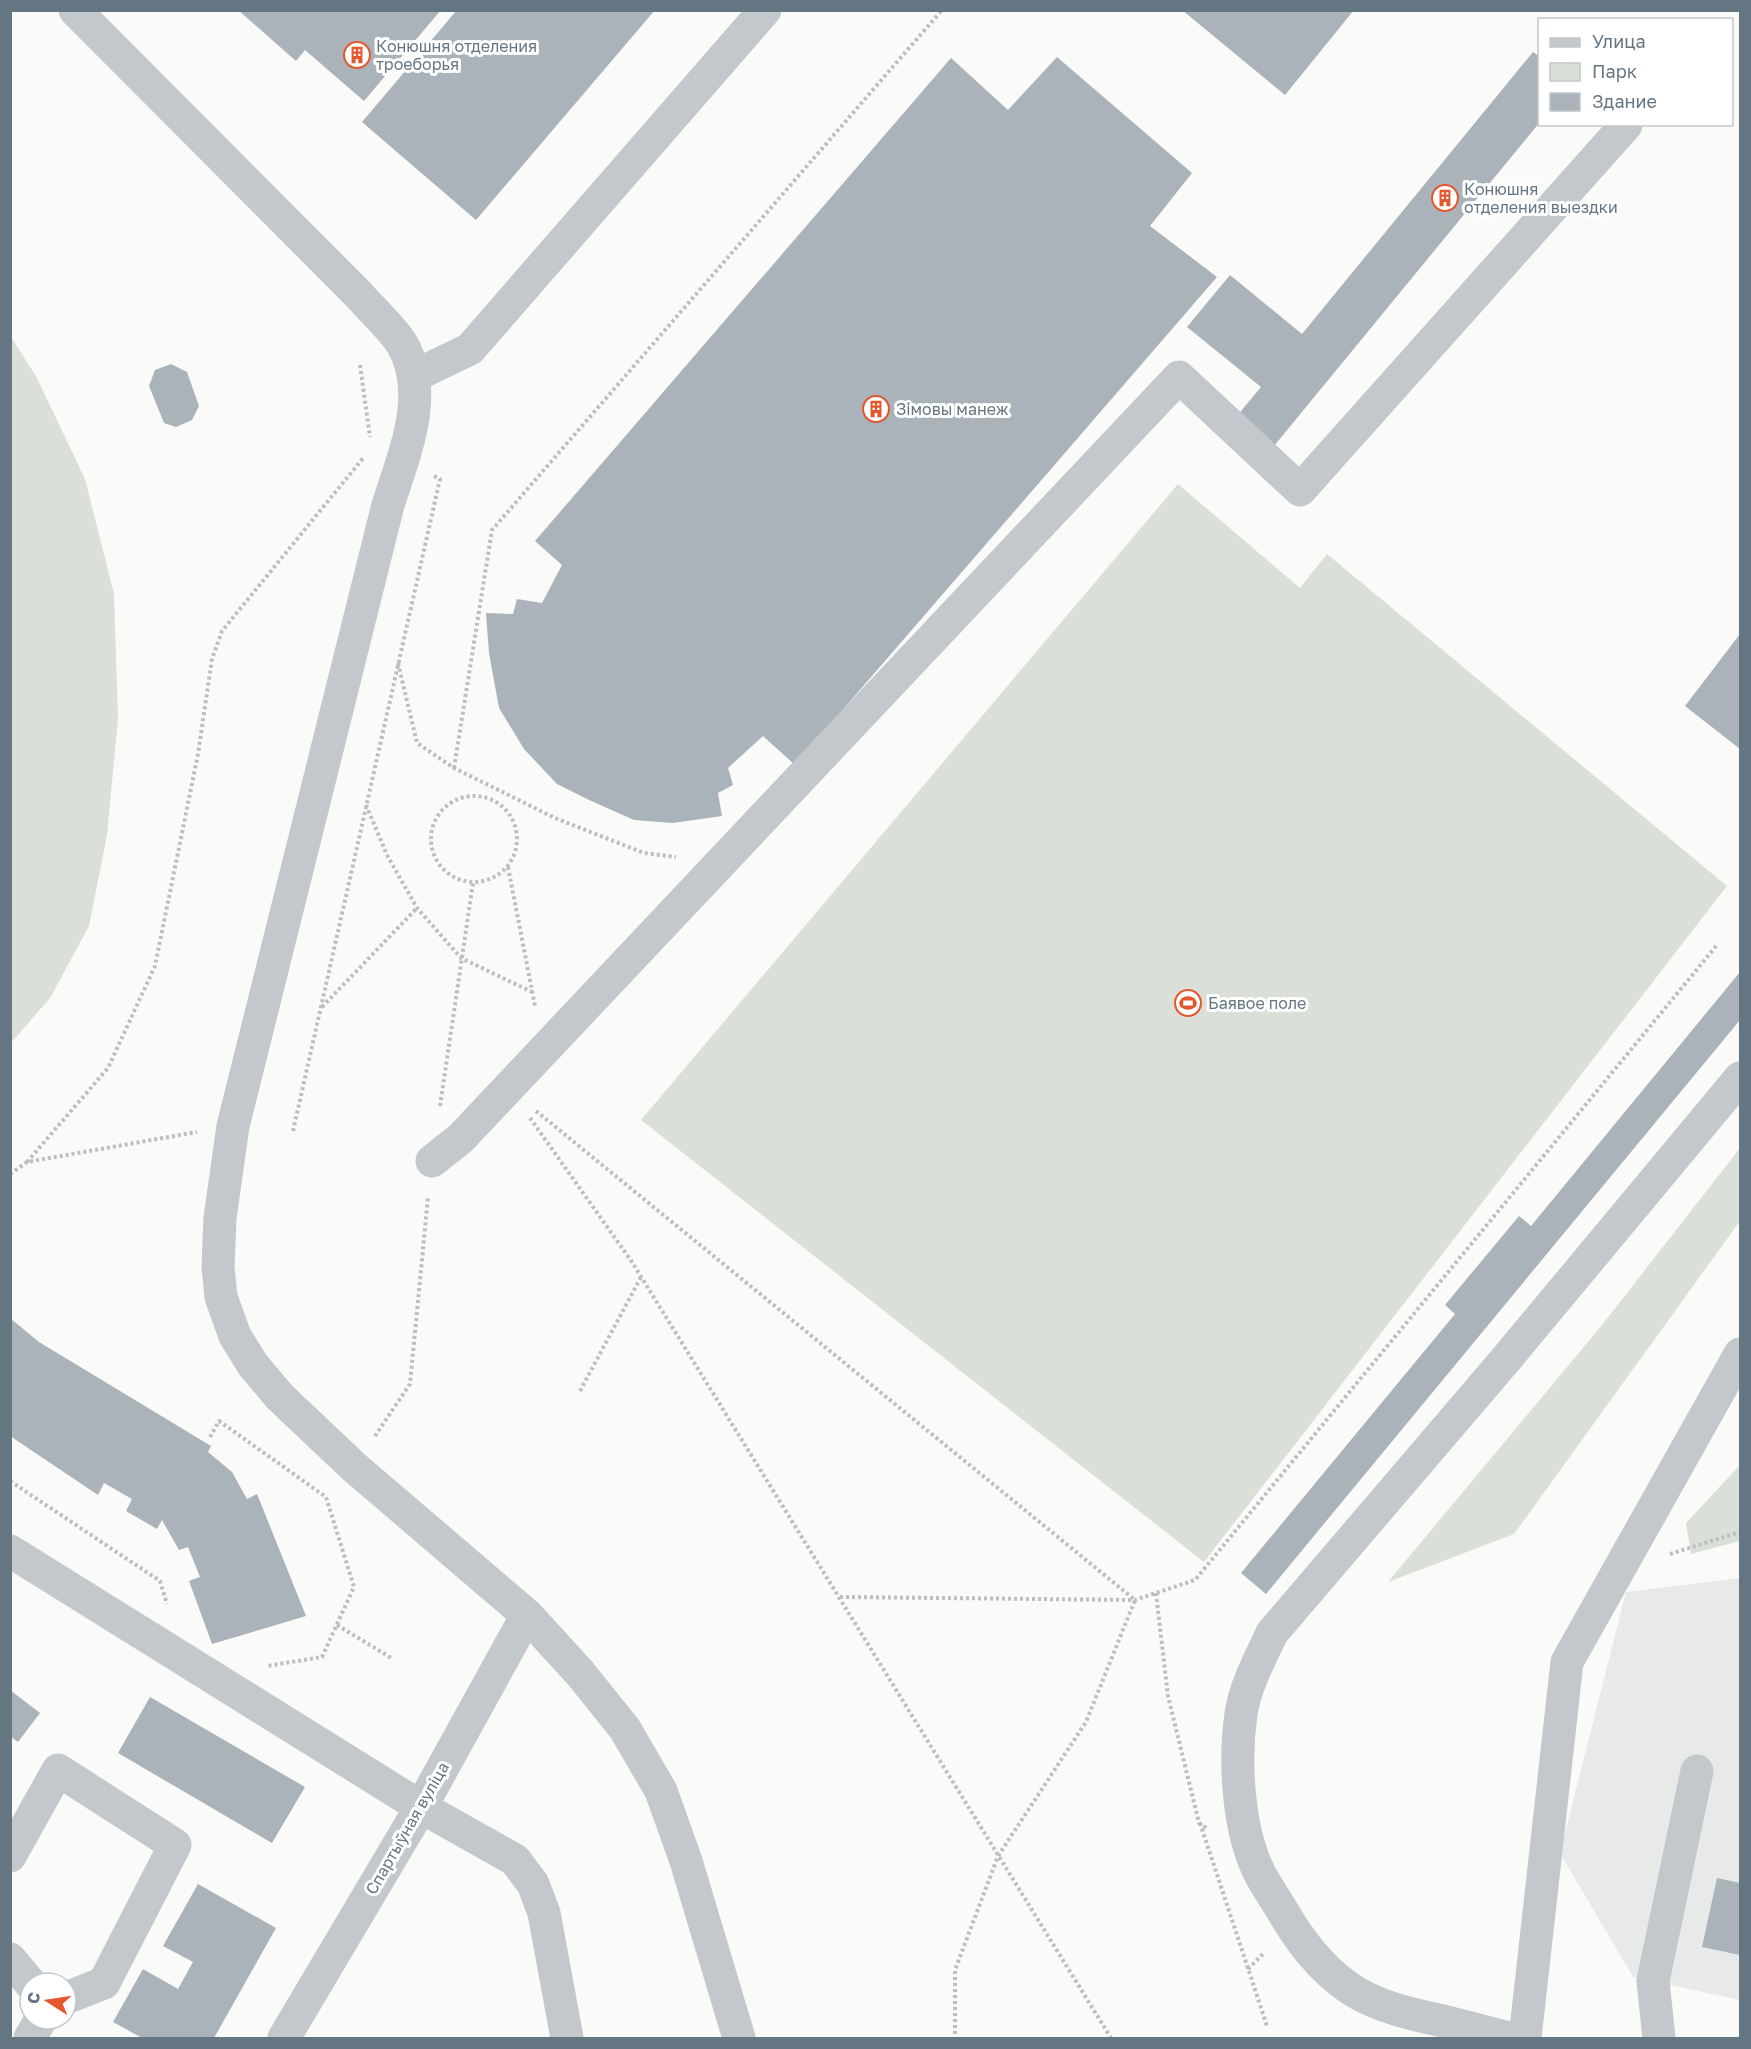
<svg xmlns="http://www.w3.org/2000/svg" width="1751" height="2049" viewBox="0 0 1751 2049" font-family="'Golos Text',sans-serif">
<style>
.built{fill:#e8e9e9}
.green{fill:#dadfd7}
.building{fill:#aab3b9}
.lines{fill:none;stroke-linecap:round;stroke-linejoin:round}
.path{stroke:#bbbfc2;stroke-width:4;stroke-dasharray:3 3;stroke-linecap:butt}
.minor{stroke:#c3c8cc;stroke-width:33}
.labels{text-anchor:middle;dominant-baseline:central;stroke-width:6;stroke-linejoin:round;paint-order:stroke}
.poi-label{font-size:16px;fill:#657683;stroke:#fff;text-anchor:start}
.street-label{font-size:16px;fill:#657683;stroke:#fff}
</style>
<rect width="100%" height="100%" fill="#fafaf8"/>
<path class="built" d="M 1740,1578 L 1740,2000 L 1633,1977 L 1560,1853 L 1626,1592 Z"/>
<path class="green" d="M 11,337 L 36,376 L 85,479 L 114,594 L 118,719 L 107,835 L 89,926 L 50,998 L 11,1043 Z
M 1178,484 L 1300,588 L 1327,554 L 1727,886 L 1204,1562 L 641,1120 Z
M 1740,1148 L 1740,1221 L 1514,1534 L 1388,1582 L 1602,1325 Z
M 1740,1465 L 1740,1541 L 1691,1554 L 1686,1523 Z"/>
<path class="building" d="M 238,10 L 441,10 L 364,101 L 305,50 L 296,61 Z
M 457,10 L 655,10 L 476,220 L 362,122 Z
M 1182,10 L 1354,10 L 1285,95 Z
M 1533,52 L 1540,57 L 1540,122 L 1274,446 L 1237,416 L 1261,387 L 1187,327 L 1230,275 L 1302,334 Z
M 1057,57 L 1192,173 L 1150,226 L 1217,277 L 795,765 L 763,736 L 728,768 L 733,785 L 718,793 L 722,816 L 673,823 L 634,820 L 589,800 L 557,784 L 524,749 L 499,708 L 489,653 L 486,613 L 513,614 L 517,599 L 542,603 L 562,565 L 535,541 L 951,58 L 1008,110 Z
M 171,364 L 187,372 L 199,406 L 192,420 L 176,427 L 164,423 L 149,386 L 155,370 Z
M 1740,634 L 1740,749 L 1685,706 Z
M 1740,972 L 1740,1020 L 1266,1594 L 1241,1573 L 1455,1314 L 1445,1305 L 1519,1216 L 1531,1226 Z
M 10,1318 L 39,1342 L 211,1446 L 208,1452 L 232,1472 L 247,1499 L 257,1494 L 306,1616 L 212,1644 L 189,1581 L 200,1577 L 188,1547 L 179,1550 L 162,1520 L 157,1529 L 126,1511 L 132,1499 L 104,1483 L 98,1495 L 10,1436 Z
M 10,1690 L 40,1713 L 18,1742 L 10,1736 Z
M 150,1697 L 305,1787 L 272,1843 L 118,1753 Z
M 1717,1878 L 1740,1883 L 1740,1955 L 1702,1947 Z
M 198,1884 L 276,1928 L 214,2038 L 142,2038 L 113,2022 L 143,1969 L 178,1989 L 193,1962 L 163,1946 Z"/>
<g class="lines">
<path class="path" d="M 360,365 L 370,437
M 398,663 L 417,743 L 454,768 L 555,818 L 644,853 L 676,857
M 454,768 L 492,530 L 942,10
M431 839a43 43 0 1 1 86 0a43 43 0 1 1-86 0Z
M 366,805 L 387,855 L 417,908 L 461,958 L 532,992
M 508,867 L 535,1006
M 322,1007 L 417,908
M 440,1106 L 473,883
M 536,1111 L 1135,1600 L 1086,1722 L 998,1856 L 955,1970 L 955,2038
M 530,1118 L 632,1262 L 1111,2038
M 293,1131 L 440,479 L 434,476
M 27,1162 L 108,1068 L 155,966 L 198,754 L 212,659 L 222,631 L 364,457
M 10,1174 L 27,1162 L 197,1132
M 580,1391 L 641,1277
M 375,1436 L 410,1384 L 428,1197
M 210,1437 L 219,1421 L 326,1497 L 354,1587 L 322,1657 L 267,1666
M 10,1481 L 160,1581 L 167,1604
M 1670,1554 L 1740,1532
M 1156,1593 L 1168,1696 L 1199,1823 L 1206,1828
M 840,1597 L 1135,1600 L 1195,1580 L 1717,945
M 337,1625 L 393,1659
M 1200,1823 L 1267,2026
M 1248,1969 L 1265,1952"/>
<path class="minor" d="M 75,10 L 359,295 C 371,309 393,329 402,344 C 431,394 404,454 388,505 L 233,1126 L 220,1218 L 218,1267 L 221,1297 L 235,1336 L 253,1365 L 280,1397 L 354,1467 L 527,1615 L 580,1673 L 625,1729 L 661,1791 L 686,1861 L 739,2038
M 414,376 L 470,349 L 765,10
M 432,1161 L 461,1138 L 1179,377 L 1300,490 L 1626,125
M 10,1551 L 421,1807 L 515,1860 L 533,1884 L 544,1913 L 567,2038
M 10,1856 L 58,1770 L 175,1845 L 104,1983 L 66,1998
M 10,1959 L 30,1983
M 30,2038 L 41,2019
M 284,2038 L 421,1807 L 527,1615
M 1509,2038 C 1488,2033 1468,2027 1447,2022 C 1416,2015 1385,2009 1357,1993 C 1327,1975 1304,1947 1286,1917 C 1278,1903 1268,1889 1260,1874 C 1238,1831 1234,1762 1241,1714 C 1245,1686 1260,1659 1272,1633 L 1507,1358 L 1740,1078
M 1525,2038 L 1567,1662 L 1740,1354
M 1659,2038 L 1653,1981 L 1697,1771"/>
</g>
<defs>
<symbol id="building-ring" viewBox="-11 -11 22 22"><circle r="9.5" fill="#fff" stroke="#e4572e" stroke-width="1.5"/><path d="M-4-6H4V6H1V3H-1V6H-4ZM-2.5-4.3h1.7v1.8h-1.7ZM.8-4.3h1.7v1.8H.8ZM-2.5-1h1.7V.8h-1.7ZM.8-1h1.7V.8H.8Z" fill="#e4572e"/></symbol>
<symbol id="stadium-ring" viewBox="-11 -11 22 22"><circle r="9.5" fill="#fff" stroke="#e4572e" stroke-width="1.5"/><path d="M0-5a6.5 5 0 1 0 0 10a6.5 5 0 1 0 0-10ZM-3.5-1.8h7v3.6h-7Z" fill="#e4572e"/></symbol>
</defs>
<g fill-rule="evenodd">
<use href="#building-ring" x="342" y="40" width="30" height="30"/>
<use href="#building-ring" x="1430" y="183" width="30" height="30"/>
<use href="#building-ring" x="861" y="394" width="30" height="30"/>
<use href="#stadium-ring" x="1173" y="988" width="30" height="30"/>
</g>
<g class="labels">
<g class="poi-label">
<text x="376" y="46">Конюшня отделения<tspan x="376" dy="18">троеборья</tspan></text>
<text x="1464" y="189">Конюшня<tspan x="1464" dy="18">отделения выездки</tspan></text>
<text x="896" y="409">Зімовы манеж</text>
<text x="1208" y="1003">Баявое поле</text>
</g>
<g class="street-label">
<text transform="translate(407 1828) rotate(-60)">Спартыўная вуліца</text>
</g>
</g>
<rect width="1751" height="2049" fill="none" stroke="#657683" stroke-width="24"/>
<rect x="1538" y="18" width="195" height="108" fill="#ffffff" stroke="#c1c8cd" stroke-width="1.5"/>
<rect x="1550" y="38" width="30" height="9" fill="#c3c8cc" stroke="#c1c8cd" stroke-width="1.5"/>
<text x="1592" y="48" font-size="18" fill="#657683">Улица</text>
<rect x="1550" y="63" width="30" height="18" fill="#dadfd7" stroke="#c1c8cd" stroke-width="1.5"/>
<text x="1592" y="78" font-size="18" fill="#657683">Парк</text>
<rect x="1550" y="93" width="30" height="18" fill="#aab3b9" stroke="#c1c8cd" stroke-width="1.5"/>
<text x="1592" y="108" font-size="18" fill="#657683">Здание</text>
<g transform="translate(48 2001) rotate(282)"><circle r="28" fill="#ffffff" stroke="#c1c8cd" stroke-width="1.5"/>
<path d="M0-4.5L10 22L0 15L-10 22Z" fill="#e4572e"/>
<text y="-9" font-size="16" font-weight="bold" text-anchor="middle" fill="#657683">С</text>
</g>
</svg>
